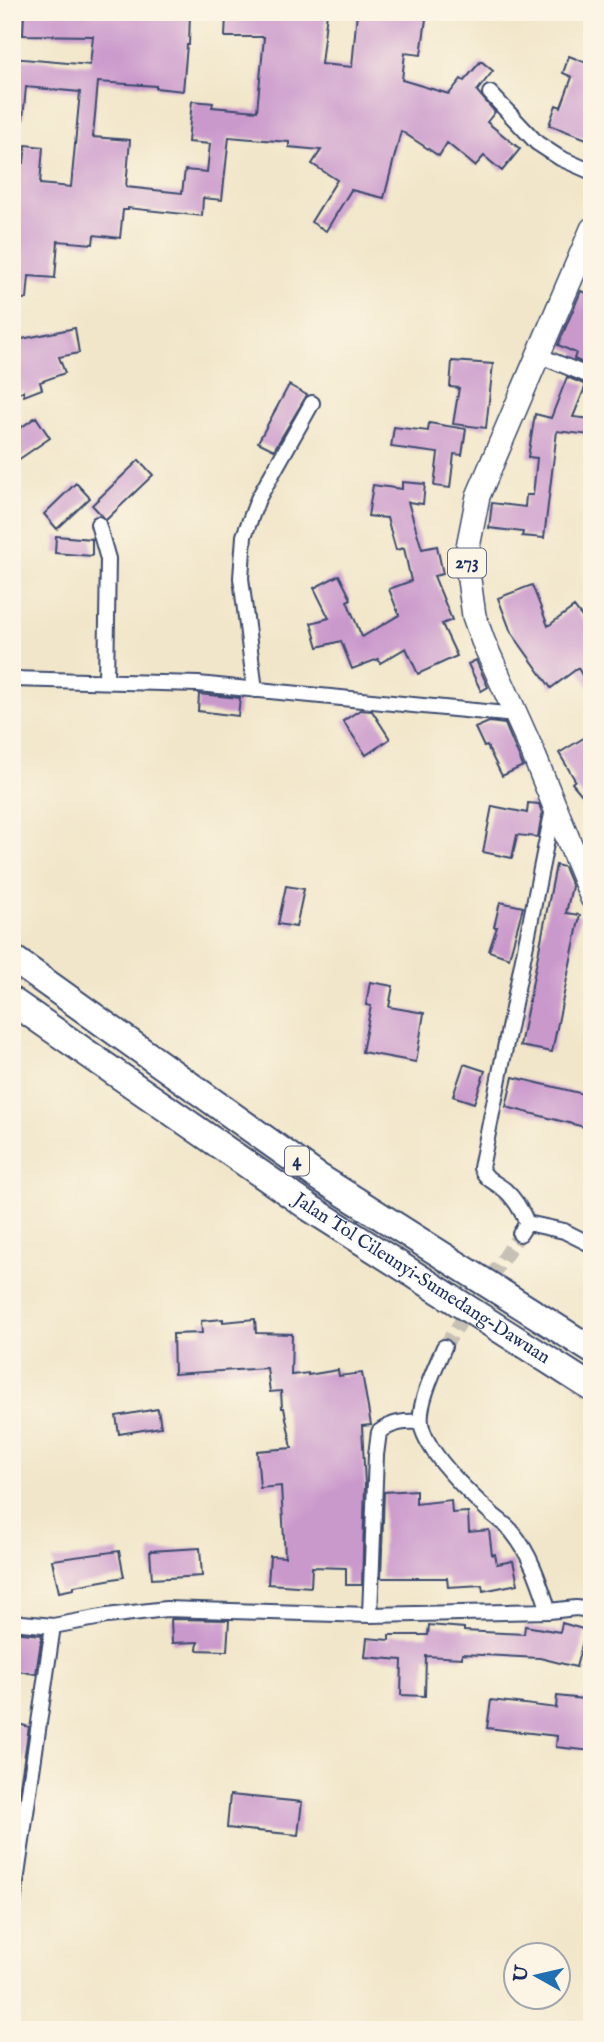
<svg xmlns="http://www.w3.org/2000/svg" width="604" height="2042" viewBox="0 0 604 2042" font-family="'IM FELL English',serif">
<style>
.building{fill:#ca99cc}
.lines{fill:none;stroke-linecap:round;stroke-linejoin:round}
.street-tunnel{stroke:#c6c1b4;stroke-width:14;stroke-dasharray:14 7;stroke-linecap:butt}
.street-casing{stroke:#3b4a6e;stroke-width:18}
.primary-casing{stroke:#3b4a6e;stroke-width:26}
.highway-casing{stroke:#3b4a6e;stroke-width:30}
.street{stroke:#fff;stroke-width:14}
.primary{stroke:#fff;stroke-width:23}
.highway{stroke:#fff;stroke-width:26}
.labels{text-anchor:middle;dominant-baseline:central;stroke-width:5;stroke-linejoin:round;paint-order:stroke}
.shield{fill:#fcf5e5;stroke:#5e6a86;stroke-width:2}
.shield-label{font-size:18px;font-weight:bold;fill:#1b2f5e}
.street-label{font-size:19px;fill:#1b2f5e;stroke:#fcf5e5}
</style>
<rect width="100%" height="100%" fill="#fcf5e5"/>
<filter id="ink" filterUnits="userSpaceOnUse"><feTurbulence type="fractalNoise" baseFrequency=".0143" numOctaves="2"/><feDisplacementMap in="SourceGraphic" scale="14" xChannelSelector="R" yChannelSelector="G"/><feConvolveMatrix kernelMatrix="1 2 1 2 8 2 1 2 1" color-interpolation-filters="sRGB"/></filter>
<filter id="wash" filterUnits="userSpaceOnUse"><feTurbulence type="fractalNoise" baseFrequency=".00686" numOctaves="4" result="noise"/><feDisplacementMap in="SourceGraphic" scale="28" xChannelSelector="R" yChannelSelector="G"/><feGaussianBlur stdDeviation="1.57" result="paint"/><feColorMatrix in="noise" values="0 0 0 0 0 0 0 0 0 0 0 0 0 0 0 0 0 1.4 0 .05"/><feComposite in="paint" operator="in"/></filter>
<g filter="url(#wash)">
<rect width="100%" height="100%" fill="#f1e6c9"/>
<g id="blocks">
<path class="building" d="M 24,12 L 190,12 L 189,45 L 187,45 L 183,91 L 156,88 L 156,86 L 98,82 L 93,137 L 130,140 L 126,187 L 182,193 L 185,170 L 207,172 L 210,144 L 188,142 L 192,101 L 213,103 L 212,107 L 257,111 L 264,37 L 225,37 L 226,15 L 270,15 L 270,12 L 327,12 L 321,64 L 352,67 L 357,12 L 427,12 L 421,55 L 405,53 L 402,80 L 449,94 L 461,79 L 464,81 L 481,61 L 493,71 L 477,91 L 495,112 L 487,122 L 520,149 L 502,171 L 484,156 L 475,166 L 447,143 L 439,156 L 401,131 L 384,198 L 351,190 L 326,231 L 311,222 L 337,180 L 312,164 L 321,150 L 289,147 L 289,142 L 229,137 L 222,200 L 203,198 L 202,216 L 128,208 L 128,210 L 123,210 L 120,238 L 94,235 L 93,244 L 58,241 L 55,278 L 29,276 L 27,299 L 12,298 L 12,180 L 15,180 L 17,163 L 24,163 L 26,145 L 43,147 L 40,184 L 71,187 L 80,92 L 26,87 L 23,119 L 12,119 L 12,58 L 90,65 L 93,36 L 23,35 Z
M 569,56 L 592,65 L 592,141 L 549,125 L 556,105 L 561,107 L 572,77 L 563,73 Z
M 581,291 L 592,295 L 592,367 L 574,359 L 576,353 L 558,345 Z
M 75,328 L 79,353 L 59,357 L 65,373 L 40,382 L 42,389 L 24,396 L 23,391 L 12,396 L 12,341 Z
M 452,361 L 493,364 L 486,428 L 453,424 L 459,388 L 450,387 Z
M 567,377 L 586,385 L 573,417 L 592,419 L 590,435 L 557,431 L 544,538 L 522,536 L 523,532 L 489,528 L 492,503 L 525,507 L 526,495 L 533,495 L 537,458 L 528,457 L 535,414 L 551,418 Z
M 289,385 L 307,395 L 274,450 L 258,442 Z
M 36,417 L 50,438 L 18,460 L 12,453 L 12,434 Z
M 429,423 L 466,429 L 462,455 L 454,454 L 450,488 L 434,486 L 438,453 L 391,447 L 394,427 L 428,431 Z
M 139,460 L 153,475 L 106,520 L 92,505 Z
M 402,482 L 425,484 L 423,504 L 408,502 L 422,549 L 437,546 L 443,574 L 434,576 L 452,620 L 442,624 L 457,656 L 418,674 L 406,648 L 380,663 L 378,659 L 352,669 L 341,641 L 318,647 L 311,623 L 329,618 L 314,588 L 339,575 L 351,599 L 347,601 L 362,637 L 399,615 L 389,589 L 411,581 L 404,548 L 396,550 L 387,518 L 368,516 L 373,485 L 402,489 Z
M 76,483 L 90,498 L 57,529 L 44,514 Z
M 56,536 L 92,539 L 92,556 L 55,553 Z
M 532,585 L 548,626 L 574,607 L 592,630 L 592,693 L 578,668 L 551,688 L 511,632 L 498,598 Z
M 476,660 L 488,687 L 481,691 L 468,664 Z
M 199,694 L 240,698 L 238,716 L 198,711 Z
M 360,710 L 372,711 L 390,739 L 366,755 L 343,721 Z
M 489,722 L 505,724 L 523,766 L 502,776 L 487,746 L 484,747 L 475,728 Z
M 592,733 L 592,807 L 572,783 L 575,780 L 559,753 Z
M 528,803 L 539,804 L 542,813 L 538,837 L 517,835 L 512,858 L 483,852 L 492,806 L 527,813 Z
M 556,865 L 564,867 L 572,886 L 566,913 L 580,915 L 552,1052 L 520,1046 Z
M 286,886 L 304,889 L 296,927 L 278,924 Z
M 500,902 L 523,907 L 509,958 L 489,951 L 497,927 L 494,927 Z
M 370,982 L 393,986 L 389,1007 L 424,1013 L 416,1062 L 362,1052 L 371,1006 L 366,1005 Z
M 464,1064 L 485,1071 L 474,1103 L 453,1096 Z
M 513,1077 L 592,1096 L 592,1129 L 506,1107 Z
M 223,1319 L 223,1322 L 255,1319 L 256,1333 L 292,1334 L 291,1375 L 308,1373 L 308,1375 L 338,1370 L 339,1376 L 362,1373 L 371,1425 L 362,1426 L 365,1485 L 362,1585 L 346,1585 L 346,1568 L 312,1567 L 311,1587 L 268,1584 L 270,1556 L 285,1557 L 281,1486 L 260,1488 L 257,1451 L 292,1448 L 284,1408 L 282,1408 L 281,1391 L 270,1392 L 267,1368 L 174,1374 L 173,1334 L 202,1333 L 201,1321 Z
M 158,1409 L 161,1427 L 119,1434 L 116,1416 Z
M 416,1490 L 416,1504 L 451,1500 L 452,1513 L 468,1512 L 469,1532 L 489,1530 L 492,1555 L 495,1554 L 497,1564 L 513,1561 L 518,1584 L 483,1591 L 482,1585 L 448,1587 L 447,1578 L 381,1578 L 384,1492 Z
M 200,1548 L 202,1576 L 152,1579 L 150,1551 Z
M 119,1551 L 124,1577 L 74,1586 L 74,1589 L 59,1592 L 52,1560 Z
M 171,1619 L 229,1620 L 227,1651 L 197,1650 L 198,1642 L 172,1643 Z
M 562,1623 L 586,1630 L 576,1667 L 540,1658 L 462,1654 L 462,1658 L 426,1656 L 425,1696 L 401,1695 L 402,1660 L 365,1657 L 367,1638 L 389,1640 L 389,1635 L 428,1635 L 429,1625 L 464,1628 L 464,1631 L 524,1634 L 525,1626 L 560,1632 Z
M 12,1632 L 42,1635 L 36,1674 L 12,1670 Z
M 557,1696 L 592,1700 L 592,1751 L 556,1747 L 557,1736 L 487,1728 L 491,1700 L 556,1708 Z
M 12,1722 L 29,1727 L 16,1812 L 12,1812 Z
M 230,1795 L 302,1802 L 298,1835 L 227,1828 Z"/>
</g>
</g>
<g filter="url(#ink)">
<use href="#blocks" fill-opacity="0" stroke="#3b4a6e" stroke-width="2"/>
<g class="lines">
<path class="street-tunnel" d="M 444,1347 L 520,1234"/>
<defs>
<path id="street" d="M 490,93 L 537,143 L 560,158 L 592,172
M 538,355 L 592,377
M 98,524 L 108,559 L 106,681
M 12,679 L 198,684 L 516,715
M 255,690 L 241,578 L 244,536 L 258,499 L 312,403
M 527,1223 L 564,1231 L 592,1245
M 520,1234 L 527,1223 C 522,1211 515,1199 505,1190 C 495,1182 486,1180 481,1168 L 553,809
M 444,1347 C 436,1366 418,1403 421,1423 C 425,1452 472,1496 493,1515 C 500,1521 508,1526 513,1533 C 531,1555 540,1584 549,1611
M 370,1615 L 376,1455 L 379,1432 C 393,1422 404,1421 420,1422
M 12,1622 L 53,1626 L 107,1616 L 166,1609 L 370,1615 L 549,1611 L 576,1608 L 592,1610
M 12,1910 L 53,1626"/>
<path id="primary" d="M 592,229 L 478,496 L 468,547 L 467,565 L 474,616 L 483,641 L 531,748 L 592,898"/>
<g id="highway">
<path d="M 12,958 L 317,1176 L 592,1350"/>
<path id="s1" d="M 12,1001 L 310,1208 L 592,1388"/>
</g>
</defs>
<use href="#street" class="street-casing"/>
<use href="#primary" class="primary-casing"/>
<use href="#highway" class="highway-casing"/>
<use href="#street" class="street"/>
<use href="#primary" class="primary"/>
<use href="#highway" class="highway"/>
</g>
</g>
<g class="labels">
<g class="shield">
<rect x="448" y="548.5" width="38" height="29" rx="5"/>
<rect x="285" y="1146.5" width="24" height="29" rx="5"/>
</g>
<g class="shield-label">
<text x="467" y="563">273</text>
<text x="297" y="1161">4</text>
</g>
<g class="street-label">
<text stroke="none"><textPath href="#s1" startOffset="495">Jalan Tol Cileunyi–Sumedang–Dawuan</textPath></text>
</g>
</g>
<rect width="604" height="2042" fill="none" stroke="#fcf5e5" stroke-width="42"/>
<g transform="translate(537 1976) rotate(278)"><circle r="33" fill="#fcf5e5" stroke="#a2a6af" stroke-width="2"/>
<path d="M0-5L12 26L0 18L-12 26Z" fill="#1f6fb2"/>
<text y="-10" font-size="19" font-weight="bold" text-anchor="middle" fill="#1b2f5e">U</text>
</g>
</svg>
